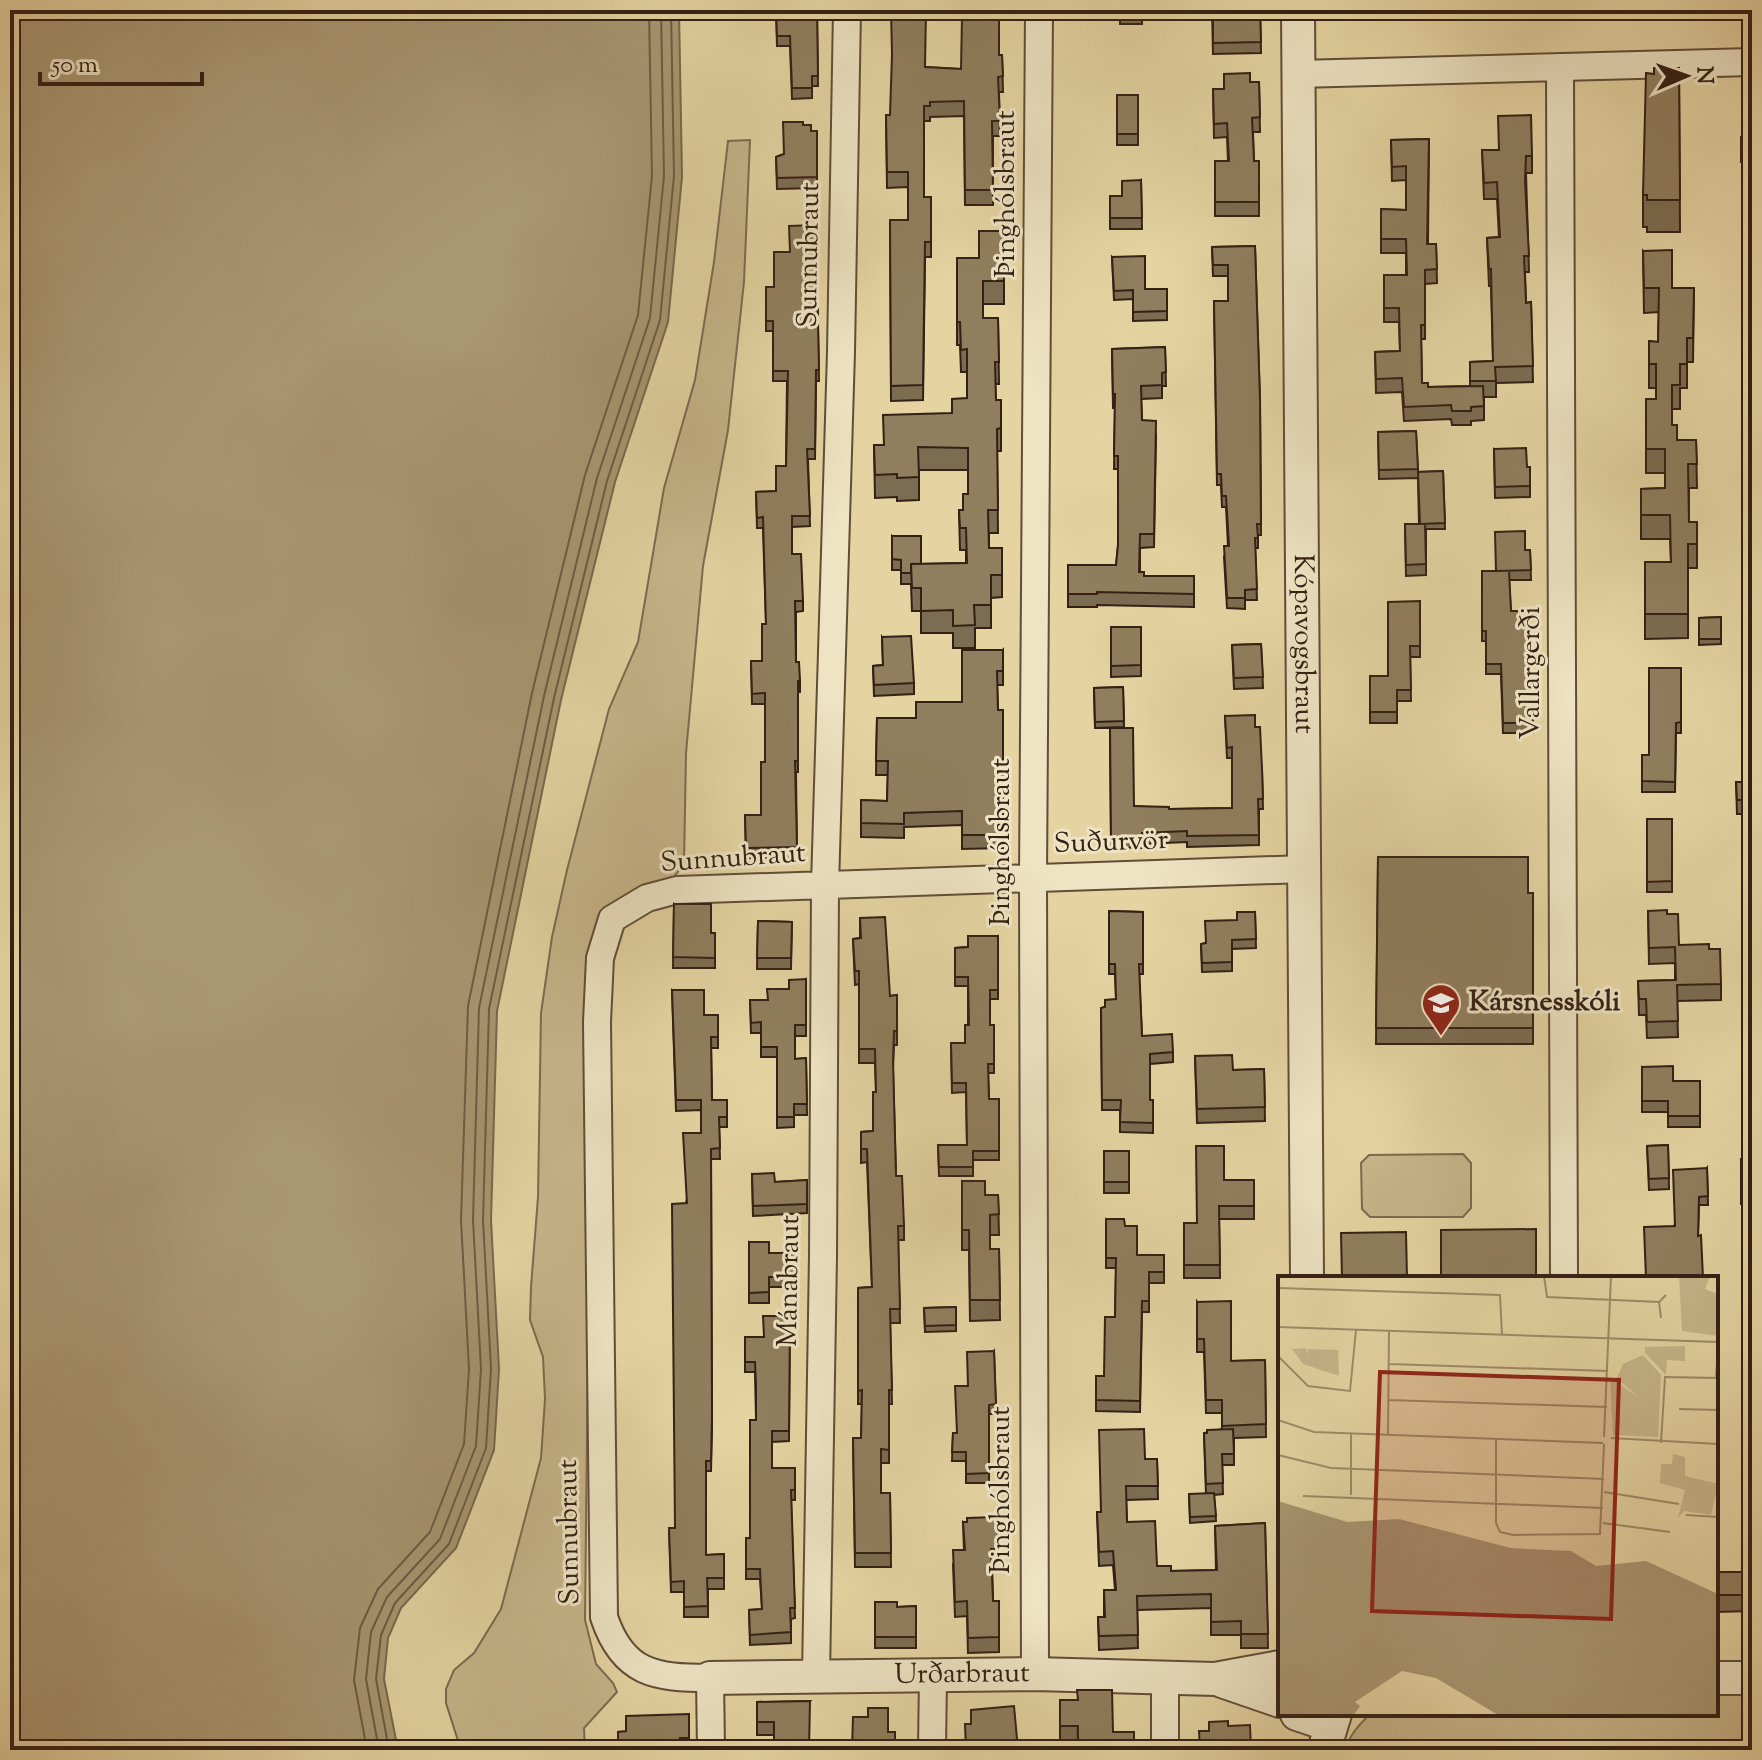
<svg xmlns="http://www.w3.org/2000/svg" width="1762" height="1760" viewBox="0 0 1762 1760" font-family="'Sorts Mill Goudy',serif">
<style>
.green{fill:#c7b58a;stroke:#7e6a50;stroke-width:2}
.water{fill:#a99772;stroke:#7a674d;stroke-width:2}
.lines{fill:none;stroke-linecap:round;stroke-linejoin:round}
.shore{stroke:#6e5c44;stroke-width:2}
.minor-casing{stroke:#604d38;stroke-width:30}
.tertiary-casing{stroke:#604d38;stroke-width:36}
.minor{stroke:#eee3c3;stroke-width:26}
.tertiary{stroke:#eee3c3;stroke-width:32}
.wall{fill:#7c6c51;stroke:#342015;stroke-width:2}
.building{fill:#907e5e;stroke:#342015;stroke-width:2}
.labels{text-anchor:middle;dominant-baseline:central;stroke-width:6;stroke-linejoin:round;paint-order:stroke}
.street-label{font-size:28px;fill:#342015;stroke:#eee3c3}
.poi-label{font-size:28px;font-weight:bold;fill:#342015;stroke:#eee3c3;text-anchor:start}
.inset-road{fill:none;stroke:#9e8c6a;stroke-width:2}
.view{fill:#8f2418;fill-opacity:0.15;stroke:#8f2418;stroke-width:4}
.inset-edge{fill:none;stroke:#342015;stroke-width:4}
</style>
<rect width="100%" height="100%" fill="#e5d4a2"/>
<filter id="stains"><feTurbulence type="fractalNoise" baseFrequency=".0025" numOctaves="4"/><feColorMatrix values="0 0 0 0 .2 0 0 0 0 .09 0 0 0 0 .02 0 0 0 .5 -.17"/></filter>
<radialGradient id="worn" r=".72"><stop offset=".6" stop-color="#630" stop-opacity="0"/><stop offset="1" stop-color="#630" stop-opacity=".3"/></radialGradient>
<path class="green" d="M 750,140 L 744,282 L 728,430 L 703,566 L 686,753 L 684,864 L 666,887 L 608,916 L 591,1058 L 585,1620 L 596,1664 L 613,1683 L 617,1692 L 584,1728 L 585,1750 L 461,1750 L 446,1703 L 446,1689 L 454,1670 L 474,1653 L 501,1609 L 541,1458 L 545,1399 L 543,1357 L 530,1320 L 531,1287 L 538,1197 L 541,1013 L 552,937 L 567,870 L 609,709 L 638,642 L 664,488 L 695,380 L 714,262 L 728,141 Z
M 1463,1154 L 1471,1163 L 1471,1208 L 1463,1217 L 1370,1217 L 1362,1209 L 1361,1163 L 1369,1155 Z
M 1752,1692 L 1752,1750 L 1346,1750 C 1348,1736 1360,1724 1370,1714 L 1716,1714 L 1716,1693 Z"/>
<path class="water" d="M 10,10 L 679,10 L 682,177 L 668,322 L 615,482 L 561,700 L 497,1011 L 491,1220 L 499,1369 L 494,1450 L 456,1548 L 401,1608 L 388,1638 L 384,1679 L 398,1750 L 10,1750 Z"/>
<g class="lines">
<path class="shore" d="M 367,1750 L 354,1680 L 360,1628 L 378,1589 L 430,1532 L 464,1444 L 469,1369 L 461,1220 L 468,1006 L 532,693 L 585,475 L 638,315 L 652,176 L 649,10
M 379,1750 L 366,1679 L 371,1632 L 387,1597 L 440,1539 L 476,1446 L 481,1369 L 473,1220 L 479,1008 L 544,696 L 597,478 L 650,318 L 664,176 L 661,10
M 389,1750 L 376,1679 L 381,1635 L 395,1603 L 449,1544 L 486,1448 L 491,1369 L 483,1220 L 489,1009 L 554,698 L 607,481 L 660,320 L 674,176 L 671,10"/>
<defs>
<path id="minor" d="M 1560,67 L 1564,1278
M 1298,74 L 1752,62
M 1035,1674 L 1033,878 L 1039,10
M 816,1677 L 823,1256 L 825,885 L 841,352 L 847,10
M 711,1750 L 710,1678 C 655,1678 623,1674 604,1617 L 597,1022 L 600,958 L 612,919 L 647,898 L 677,890 L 1304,869
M 932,1750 L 933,1675
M 1165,1750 L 1165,1678"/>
<g id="tertiary">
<path id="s1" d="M 1298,10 L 1307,1278"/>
<path id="s2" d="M 710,1678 L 1035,1674 L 1215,1679 L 1280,1667"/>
<path d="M 1716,1678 L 1752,1678"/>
<path d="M 1222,1681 L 1280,1701"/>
<path d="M 1297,1714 L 1315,1720 L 1334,1714"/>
<path d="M 1324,1750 L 1335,1714"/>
</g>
</defs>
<use href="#minor" class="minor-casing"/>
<use href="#tertiary" class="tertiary-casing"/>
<use href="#minor" class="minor"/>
<use href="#tertiary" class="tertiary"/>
</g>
<path class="wall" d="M 776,10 L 817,10 L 818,86 L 812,86 L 812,98 L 792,99 L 790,46 L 777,46 Z
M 1120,10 L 1172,10 L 1172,11 L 1142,12 L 1142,24 L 1120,24 Z
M 1212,10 L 1260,10 L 1261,53 L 1213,54 Z
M 1431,10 L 1459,10 L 1459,14 L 1431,14 Z
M 1539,10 L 1577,10 L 1577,12 L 1539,14 Z
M 999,55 L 1002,55 L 1003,92 L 999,92 L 1000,136 L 993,136 L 993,205 L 965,205 L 964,116 L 930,117 L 930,121 L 924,121 L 924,197 L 931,212 L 931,257 L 925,257 L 923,400 L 891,401 L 890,220 L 908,220 L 908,187 L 887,188 L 886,115 L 890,115 L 925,67 L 961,69 Z
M 1679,68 L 1680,232 L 1647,232 L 1647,227 L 1643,227 L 1643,195 L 1654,74 Z
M 1749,73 L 1752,73 L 1752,162 L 1741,162 L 1741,137 L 1750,136 Z
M 1250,82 L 1259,82 L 1260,132 L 1253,132 L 1254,161 L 1259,161 L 1259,216 L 1215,216 L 1215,161 L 1228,161 L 1227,137 L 1214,138 L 1213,89 L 1224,89 Z
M 1117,95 L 1138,95 L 1138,145 L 1117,145 Z
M 803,125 L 811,131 L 817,131 L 817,188 L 777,189 L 776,157 L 784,154 Z
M 1429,139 L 1428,244 L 1436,244 L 1437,283 L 1425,284 L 1425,339 L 1421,339 L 1422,383 L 1428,387 L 1470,386 L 1470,362 L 1493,361 L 1491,286 L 1489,286 L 1487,238 L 1499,237 L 1497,199 L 1484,199 L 1482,150 L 1532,156 L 1532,173 L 1526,173 L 1529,272 L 1525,272 L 1526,303 L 1531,302 L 1533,382 L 1496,383 L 1496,397 L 1484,397 L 1484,420 L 1471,421 L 1471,425 L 1452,425 L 1451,419 L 1404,421 L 1402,392 L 1376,393 L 1375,352 L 1400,351 L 1399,322 L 1384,322 L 1384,275 L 1406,275 L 1406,253 L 1381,253 L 1381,209 L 1406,210 L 1406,180 L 1392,181 L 1391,140 Z
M 1742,175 L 1752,175 L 1752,233 L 1743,233 Z
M 1141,180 L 1142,229 L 1110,229 L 1110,196 L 1122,196 Z
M 816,225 L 819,381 L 816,381 L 815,459 L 808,459 L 810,526 L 792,527 L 792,554 L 803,601 L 803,611 L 796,612 L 796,662 L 800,681 L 800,692 L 798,692 L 798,772 L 796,772 L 797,857 L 746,858 L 745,815 L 761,815 L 765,762 L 765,704 L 752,704 L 751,661 L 762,661 L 766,624 L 763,528 L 757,528 L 756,492 L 776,491 L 786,466 L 787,381 L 773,381 L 773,331 L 766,331 L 766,287 L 774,287 L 790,252 Z
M 1004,231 L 1004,304 L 983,304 L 983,318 L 998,318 L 999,384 L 995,384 L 996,400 L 1001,400 L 1001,451 L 997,451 L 998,533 L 989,533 L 989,548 L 1002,548 L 1002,597 L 991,598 L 991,628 L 975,628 L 975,648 L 953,648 L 953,633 L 921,633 L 921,611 L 912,611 L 911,584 L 901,584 L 901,570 L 892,570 L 892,536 L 921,564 L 966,563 L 966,550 L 960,550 L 959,510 L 963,510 L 968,494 L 968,470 L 919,470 L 919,500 L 897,501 L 897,497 L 875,498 L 874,445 L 884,445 L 952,413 L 967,398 L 967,372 L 961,372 L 960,345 L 957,345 L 957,258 L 979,258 Z
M 1255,246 L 1260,400 L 1261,535 L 1258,535 L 1258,548 L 1255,548 L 1257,600 L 1245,600 L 1245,609 L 1227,608 L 1224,557 L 1228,546 L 1226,507 L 1222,507 L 1221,485 L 1217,485 L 1214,301 L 1228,301 L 1228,276 L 1213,276 L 1212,247 Z
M 1643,251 L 1672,288 L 1694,288 L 1693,362 L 1687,362 L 1687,388 L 1680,388 L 1680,409 L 1672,409 L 1672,425 L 1677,440 L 1696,440 L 1697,488 L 1689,488 L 1689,522 L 1697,522 L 1697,568 L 1688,568 L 1688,638 L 1645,639 L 1645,562 L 1671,562 L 1670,539 L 1641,539 L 1641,489 L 1665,488 L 1665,473 L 1646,473 L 1646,399 L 1656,399 L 1656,388 L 1649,388 L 1649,341 L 1658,342 L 1659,312 L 1644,313 Z
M 1112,257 L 1145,289 L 1167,289 L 1167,320 L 1133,321 L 1133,299 L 1114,300 Z
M 1165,347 L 1166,386 L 1162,386 L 1162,398 L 1141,399 L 1142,420 L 1156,434 L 1154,547 L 1140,548 L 1140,572 L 1144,576 L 1194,576 L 1194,607 L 1097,605 L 1097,607 L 1068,607 L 1068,565 L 1116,565 L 1118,545 L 1118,469 L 1114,469 L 1115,408 L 1113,408 L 1112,349 Z
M 1416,431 L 1418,472 L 1443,471 L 1445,529 L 1426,529 L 1426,575 L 1406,576 L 1405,524 L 1419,524 L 1418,478 L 1379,479 L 1378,432 Z
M 1494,449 L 1527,467 L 1530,467 L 1530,497 L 1495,498 Z
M 1750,470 L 1752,470 L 1752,553 L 1751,553 Z
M 1525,550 L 1530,550 L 1531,580 L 1509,580 L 1511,611 L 1528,696 L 1532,696 L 1533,733 L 1503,733 L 1501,674 L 1486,674 L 1486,641 L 1482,641 L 1482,571 L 1496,571 Z
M 1420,601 L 1420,657 L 1410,657 L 1411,701 L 1397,701 L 1397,723 L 1370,723 L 1370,676 L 1388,676 Z
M 1721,617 L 1721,644 L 1699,645 L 1699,618 Z
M 1111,627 L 1141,627 L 1141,676 L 1111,677 Z
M 882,637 L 914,683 L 914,694 L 874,696 L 873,666 L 883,665 Z
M 1261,644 L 1263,688 L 1234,689 L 1232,645 Z
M 1003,650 L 1003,685 L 997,685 L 998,710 L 1003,710 L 1003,848 L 962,849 L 962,825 L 904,827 L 904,838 L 861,837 L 861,800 L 887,801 L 888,775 L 876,775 L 877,718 L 916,718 L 962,702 Z
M 1681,668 L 1681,733 L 1676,733 L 1675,792 L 1642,792 L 1642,755 L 1649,755 Z
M 1123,687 L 1124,727 L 1095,728 L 1094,688 Z
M 1225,716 L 1255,727 L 1262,769 L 1263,809 L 1259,809 L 1259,845 L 1187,847 L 1187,842 L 1142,844 L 1142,848 L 1111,847 L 1110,728 L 1134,806 L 1169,809 L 1232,808 L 1232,758 L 1227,758 Z
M 1752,775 L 1752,814 L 1737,814 L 1736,782 L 1747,782 Z
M 1647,819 L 1672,819 L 1672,892 L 1647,892 Z
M 1378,857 L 1528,893 L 1533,893 L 1533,1044 L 1376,1044 Z
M 674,904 L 711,933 L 715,933 L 715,968 L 673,968 Z
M 1109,911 L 1143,912 L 1143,974 L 1139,974 L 1142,1036 L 1173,1052 L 1173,1062 L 1150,1064 L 1150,1100 L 1153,1100 L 1153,1133 L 1120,1132 L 1120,1110 L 1102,1110 L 1101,1008 L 1105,1007 L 1116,999 L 1115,974 L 1109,974 Z
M 1648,911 L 1667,914 L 1679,945 L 1709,949 L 1721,984 L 1721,1000 L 1677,1001 L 1678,1037 L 1647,1038 L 1646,1015 L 1639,1015 L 1638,981 L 1675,980 L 1675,963 L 1649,964 Z
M 1255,912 L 1256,948 L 1232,949 L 1232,971 L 1202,972 L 1201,944 L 1206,943 L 1237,920 Z
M 860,918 L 890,996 L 897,995 L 897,1045 L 894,1045 L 893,1068 L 896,1176 L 904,1226 L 904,1240 L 898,1240 L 900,1323 L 890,1323 L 892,1404 L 889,1404 L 889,1463 L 881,1463 L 881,1493 L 890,1493 L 891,1567 L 855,1567 L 853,1438 L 861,1438 L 862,1404 L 858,1404 L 858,1288 L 872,1287 L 867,1162 L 861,1163 L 861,1132 L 873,1131 L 876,1092 L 875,1063 L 859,1063 L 859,984 L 855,985 L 853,939 L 860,938 Z
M 758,921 L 792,922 L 791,969 L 757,969 Z
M 998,936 L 998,999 L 990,999 L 990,1025 L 994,1025 L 994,1073 L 988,1073 L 989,1099 L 999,1099 L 999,1160 L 973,1160 L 973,1176 L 939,1176 L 938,1145 L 967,1145 L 966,1092 L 952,1093 L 951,1043 L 965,1043 L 968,1025 L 968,986 L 955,986 L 955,948 L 968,947 Z
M 806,979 L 806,1036 L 795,1036 L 795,1059 L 806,1058 L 807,1115 L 794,1115 L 794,1127 L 777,1128 L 777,1057 L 761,1057 L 761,1033 L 751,1033 L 750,1000 L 767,1000 Z
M 672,990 L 704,1015 L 718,1015 L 718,1048 L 711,1048 L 712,1100 L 727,1100 L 727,1127 L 719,1127 L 720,1159 L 711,1159 L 712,1426 L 711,1471 L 706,1471 L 706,1555 L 724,1554 L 724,1589 L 708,1589 L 708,1617 L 684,1617 L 684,1592 L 671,1592 L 669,1528 L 675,1528 L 686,1203 L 701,1133 L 701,1110 L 676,1111 Z
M 1195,1056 L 1233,1070 L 1264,1069 L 1265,1121 L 1197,1123 Z
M 1642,1067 L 1673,1081 L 1700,1081 L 1700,1127 L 1668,1127 L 1668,1112 L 1642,1112 Z
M 1752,1138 L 1752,1204 L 1741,1204 L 1741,1159 L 1751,1159 Z
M 1668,1145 L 1669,1189 L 1649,1190 L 1647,1146 Z
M 1104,1151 L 1129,1151 L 1129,1193 L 1104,1193 Z
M 1707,1168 L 1708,1205 L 1699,1205 L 1698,1236 L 1674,1226 Z
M 752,1174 L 775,1182 L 807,1180 L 807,1213 L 753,1216 Z
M 1224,1180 L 1254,1180 L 1254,1219 L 1219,1219 L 1220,1278 L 1184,1278 L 1184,1223 L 1197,1223 Z
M 962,1181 L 985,1195 L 998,1195 L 999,1235 L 990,1235 L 990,1249 L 999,1249 L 1000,1320 L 970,1321 L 969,1250 L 962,1250 Z
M 1106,1219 L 1125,1226 L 1137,1255 L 1164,1255 L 1164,1283 L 1149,1283 L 1149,1312 L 1142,1312 L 1140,1412 L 1096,1411 L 1096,1376 L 1104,1376 L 1115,1317 L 1116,1268 L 1106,1268 Z
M 749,1242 L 769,1253 L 795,1253 L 795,1287 L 769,1287 L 769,1303 L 749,1303 Z
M 1749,1251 L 1752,1251 L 1752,1296 L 1750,1296 Z
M 1197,1302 L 1231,1361 L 1265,1360 L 1266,1437 L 1234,1438 L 1234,1465 L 1222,1465 L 1223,1494 L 1214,1495 L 1216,1521 L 1190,1523 L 1189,1494 L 1206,1494 L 1204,1433 L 1222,1429 L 1222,1413 L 1206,1413 L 1204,1352 L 1197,1352 Z
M 956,1307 L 956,1331 L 925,1332 L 924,1308 Z
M 790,1316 L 789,1441 L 772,1442 L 772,1468 L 795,1468 L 795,1500 L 791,1500 L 795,1618 L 791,1619 L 791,1643 L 750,1645 L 749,1610 L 762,1609 L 760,1579 L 746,1579 L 746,1538 L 750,1538 L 756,1420 L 755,1372 L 745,1372 L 745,1337 L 763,1337 Z
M 994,1351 L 996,1414 L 989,1414 L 989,1483 L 966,1483 L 966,1461 L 952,1461 L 953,1433 L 957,1433 L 968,1386 Z
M 1145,1459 L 1157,1459 L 1158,1499 L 1126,1500 L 1127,1522 L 1157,1566 L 1171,1571 L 1216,1570 L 1215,1526 L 1265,1523 L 1268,1648 L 1241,1648 L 1241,1635 L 1211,1635 L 1211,1608 L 1137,1610 L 1138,1648 L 1099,1650 L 1098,1617 L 1104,1617 L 1104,1590 L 1115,1590 L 1113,1565 L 1099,1566 L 1097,1512 L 1101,1512 Z
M 963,1522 L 998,1549 L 998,1563 L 992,1564 L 993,1601 L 999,1601 L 999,1652 L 968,1653 L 967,1616 L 955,1617 L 953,1564 L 964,1550 Z
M 1716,1572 L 1752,1572 L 1752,1611 L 1716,1612 Z
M 875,1602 L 897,1607 L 916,1606 L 916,1648 L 875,1648 Z
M 1060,1700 L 1077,1700 L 1078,1743 L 1060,1743 Z
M 810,1701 L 774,1735 L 757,1735 L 757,1702 Z
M 689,1714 L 689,1750 L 618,1750 L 626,1731 Z"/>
<path class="building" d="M 776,10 L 817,10 L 818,76 L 812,76 L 812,88 L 792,88 L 790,36 L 777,36 Z
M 891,10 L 926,10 L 925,67 L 961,69 L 962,17 L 980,17 L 980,10 L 999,10 L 999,55 L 1002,55 L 1003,76 L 998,77 L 1000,121 L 992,121 L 993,190 L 965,190 L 964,101 L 930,102 L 930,106 L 924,106 L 924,197 L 931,197 L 931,242 L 925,242 L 923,385 L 891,386 L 890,220 L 908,220 L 908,172 L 887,172 L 886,115 L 890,115 L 892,54 Z
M 1120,10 L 1142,10 L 1142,15 L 1120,15 Z
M 1213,10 L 1260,10 L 1261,42 L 1213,43 Z
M 1654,68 L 1679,68 L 1680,200 L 1647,200 L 1647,195 L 1643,195 L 1646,73 L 1654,74 Z
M 1250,73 L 1250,82 L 1259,82 L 1260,117 L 1252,118 L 1254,161 L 1259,161 L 1259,202 L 1215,202 L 1215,161 L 1229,161 L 1227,123 L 1214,124 L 1213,89 L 1224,89 L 1224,74 Z
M 1749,73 L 1752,73 L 1752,116 L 1750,116 Z
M 1117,95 L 1138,95 L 1138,134 L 1117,134 Z
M 1531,115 L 1532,156 L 1526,156 L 1525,181 L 1529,256 L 1524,256 L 1526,303 L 1531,302 L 1533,366 L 1495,367 L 1496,381 L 1470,381 L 1470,362 L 1493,361 L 1491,269 L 1489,269 L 1487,238 L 1500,237 L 1497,182 L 1484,183 L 1482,150 L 1499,150 L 1498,116 Z
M 783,122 L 803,122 L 803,125 L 811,125 L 811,131 L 817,131 L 817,177 L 777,178 L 776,157 L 784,154 Z
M 1752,136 L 1752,156 L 1741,157 L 1741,137 Z
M 1429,139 L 1427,244 L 1436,244 L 1437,269 L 1425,270 L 1425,325 L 1421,325 L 1422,383 L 1428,383 L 1428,387 L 1483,386 L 1484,406 L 1471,407 L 1471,411 L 1452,411 L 1451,405 L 1404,407 L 1402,378 L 1376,379 L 1375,352 L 1400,351 L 1399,308 L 1384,308 L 1384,275 L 1407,275 L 1406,239 L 1381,239 L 1381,209 L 1406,210 L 1406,166 L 1392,167 L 1391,140 Z
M 1742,175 L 1752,175 L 1752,204 L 1743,204 Z
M 1141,180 L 1142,218 L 1110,218 L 1110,196 L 1122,196 L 1122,181 Z
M 816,225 L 819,370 L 816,370 L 815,449 L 807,449 L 810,516 L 792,516 L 792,554 L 801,554 L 803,601 L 795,601 L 796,662 L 799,662 L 800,681 L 798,681 L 798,761 L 795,761 L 797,847 L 746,848 L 745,815 L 761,815 L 761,762 L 765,762 L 765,693 L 752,694 L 751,661 L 762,661 L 762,624 L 766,624 L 763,517 L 757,518 L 756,492 L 776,491 L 776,466 L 786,466 L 788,371 L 773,371 L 773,321 L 766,321 L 766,287 L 774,287 L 774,252 L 790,252 L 789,226 Z
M 979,231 L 1004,231 L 1004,281 L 983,281 L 983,318 L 998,318 L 999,362 L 995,362 L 996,400 L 1001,400 L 1001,428 L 997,429 L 998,510 L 988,510 L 989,548 L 1002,548 L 1002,575 L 991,575 L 991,605 L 974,605 L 975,625 L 953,626 L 953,610 L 921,611 L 921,588 L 912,588 L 911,564 L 967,563 L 966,528 L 960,528 L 959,510 L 963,510 L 963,494 L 968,494 L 968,448 L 918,447 L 919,477 L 897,478 L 897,474 L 875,475 L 874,445 L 884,445 L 883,415 L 952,413 L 952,399 L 967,398 L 967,349 L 961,350 L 960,322 L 957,322 L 957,258 L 979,258 Z
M 1255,246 L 1260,400 L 1261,524 L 1257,524 L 1258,538 L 1255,538 L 1257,589 L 1245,590 L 1245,598 L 1227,598 L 1224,546 L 1229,546 L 1226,496 L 1222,496 L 1221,474 L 1217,474 L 1214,301 L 1228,301 L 1228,265 L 1213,265 L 1212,247 Z
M 1672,250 L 1672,288 L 1694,288 L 1693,338 L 1687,338 L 1687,364 L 1680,364 L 1680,385 L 1672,385 L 1672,425 L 1677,425 L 1677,440 L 1696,440 L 1697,464 L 1688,464 L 1689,522 L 1697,522 L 1697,544 L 1688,544 L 1688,614 L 1645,614 L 1645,562 L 1671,562 L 1670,515 L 1641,515 L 1641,489 L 1665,488 L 1665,449 L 1646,449 L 1646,399 L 1656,399 L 1656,364 L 1649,364 L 1649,341 L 1658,342 L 1659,288 L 1644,288 L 1643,251 Z
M 1145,256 L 1145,289 L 1167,289 L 1167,311 L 1133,312 L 1133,290 L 1114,291 L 1112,257 Z
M 1165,347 L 1166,372 L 1162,373 L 1162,385 L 1141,386 L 1142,420 L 1156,421 L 1154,534 L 1140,534 L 1139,572 L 1144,572 L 1144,576 L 1194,576 L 1194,594 L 1097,592 L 1097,594 L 1068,594 L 1068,565 L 1116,565 L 1118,545 L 1118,456 L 1114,456 L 1115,394 L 1113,394 L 1112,349 Z
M 1416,431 L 1418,469 L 1379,470 L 1378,432 Z
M 1526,448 L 1527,467 L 1530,467 L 1530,486 L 1495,487 L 1494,449 Z
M 1750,470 L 1752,470 L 1752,521 L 1751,521 Z
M 1443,471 L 1445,523 L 1420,524 L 1418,472 Z
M 1405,524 L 1425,524 L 1426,564 L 1406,565 Z
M 1525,531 L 1525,550 L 1530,550 L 1531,570 L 1496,571 L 1495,532 Z
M 892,536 L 921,536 L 921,564 L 911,564 L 911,573 L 901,573 L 901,560 L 892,559 Z
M 1482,571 L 1509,571 L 1511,611 L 1526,611 L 1528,696 L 1532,696 L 1533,723 L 1503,723 L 1501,664 L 1486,664 L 1486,631 L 1482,631 Z
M 1420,601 L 1420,646 L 1410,646 L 1411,690 L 1397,690 L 1397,712 L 1370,712 L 1370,676 L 1388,676 L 1388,602 Z
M 1721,617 L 1721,639 L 1699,639 L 1699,618 Z
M 1111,627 L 1141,627 L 1141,665 L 1111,666 Z
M 911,636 L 914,683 L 874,685 L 873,666 L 883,665 L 882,637 Z
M 1261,644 L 1263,677 L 1234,678 L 1232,645 Z
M 962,650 L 1003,650 L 1003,671 L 997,671 L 998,710 L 1003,710 L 1003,835 L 962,835 L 962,811 L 904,813 L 904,824 L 861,823 L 861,800 L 887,801 L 888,761 L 876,761 L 877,718 L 916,718 L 916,702 L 962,702 Z
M 1649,668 L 1681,668 L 1681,722 L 1676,723 L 1675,782 L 1642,781 L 1642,755 L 1649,755 Z
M 1123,687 L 1124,721 L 1095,722 L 1094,688 Z
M 1255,715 L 1255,727 L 1260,727 L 1262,769 L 1263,799 L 1258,799 L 1259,835 L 1187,836 L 1187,831 L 1142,833 L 1142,837 L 1111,837 L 1110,728 L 1133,728 L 1134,806 L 1169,807 L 1169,809 L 1232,808 L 1232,747 L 1227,748 L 1225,716 Z
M 1752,775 L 1752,800 L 1737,800 L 1736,782 L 1747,782 L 1747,776 Z
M 1647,819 L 1672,819 L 1672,881 L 1647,882 Z
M 1378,857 L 1528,857 L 1528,893 L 1533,893 L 1533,1028 L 1376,1028 Z
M 674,904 L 711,904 L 711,933 L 715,933 L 715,958 L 673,957 Z
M 1667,910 L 1667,914 L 1678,914 L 1679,945 L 1709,944 L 1709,949 L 1720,949 L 1721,984 L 1677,985 L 1678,1021 L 1647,1022 L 1646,999 L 1639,999 L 1638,981 L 1676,980 L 1675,947 L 1649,948 L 1648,911 Z
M 1109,911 L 1143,912 L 1143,964 L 1139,964 L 1142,1036 L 1172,1034 L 1173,1052 L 1150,1054 L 1150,1100 L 1153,1100 L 1153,1123 L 1120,1122 L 1121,1100 L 1102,1100 L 1101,1008 L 1105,1007 L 1105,1000 L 1116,999 L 1115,964 L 1109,964 Z
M 1237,912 L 1255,912 L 1256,939 L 1232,940 L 1232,962 L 1202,963 L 1201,944 L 1206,943 L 1205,921 L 1237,920 Z
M 885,917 L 890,996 L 897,995 L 897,1031 L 894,1031 L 893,1061 L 896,1176 L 902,1176 L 904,1226 L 898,1226 L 900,1309 L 890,1309 L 892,1390 L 889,1390 L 889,1450 L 881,1449 L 881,1493 L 890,1493 L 891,1553 L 855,1553 L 853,1438 L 861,1438 L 862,1390 L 858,1391 L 858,1288 L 872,1287 L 867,1149 L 861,1149 L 861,1132 L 873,1131 L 873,1092 L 876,1092 L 875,1049 L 859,1049 L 859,971 L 855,971 L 853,939 L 861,938 L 860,918 Z
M 758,921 L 792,922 L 791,958 L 757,958 Z
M 968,936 L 998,936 L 998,990 L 990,990 L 990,1025 L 994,1025 L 994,1064 L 988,1064 L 989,1099 L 999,1099 L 999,1151 L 973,1151 L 973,1167 L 939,1167 L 938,1145 L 967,1145 L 966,1083 L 952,1083 L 951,1043 L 965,1043 L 965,1025 L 969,1025 L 968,977 L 955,977 L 955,948 L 968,947 Z
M 806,979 L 806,1025 L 795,1025 L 795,1059 L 806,1058 L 807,1104 L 794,1104 L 794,1117 L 777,1117 L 777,1047 L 761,1047 L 761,1022 L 751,1023 L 750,1000 L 768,1000 L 767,989 L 789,989 L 789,980 Z
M 672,990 L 704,990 L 704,1015 L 718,1015 L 718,1037 L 711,1037 L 712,1100 L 727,1100 L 727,1117 L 719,1117 L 720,1148 L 711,1149 L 712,1416 L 711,1461 L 706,1461 L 706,1555 L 724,1554 L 724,1578 L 707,1578 L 708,1606 L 684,1607 L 684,1581 L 671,1582 L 669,1528 L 675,1528 L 672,1204 L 687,1203 L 683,1133 L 701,1133 L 701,1100 L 676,1100 Z
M 1232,1055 L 1233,1070 L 1264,1069 L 1265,1107 L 1197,1109 L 1195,1056 Z
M 1673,1066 L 1673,1081 L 1700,1081 L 1700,1116 L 1668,1116 L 1668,1101 L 1642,1101 L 1642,1067 Z
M 1751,1138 L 1752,1179 L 1741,1179 L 1741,1159 L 1751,1159 Z
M 1668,1145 L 1669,1178 L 1649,1179 L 1647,1146 Z
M 1196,1146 L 1224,1146 L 1224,1180 L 1254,1180 L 1254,1206 L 1219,1206 L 1220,1265 L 1184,1265 L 1184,1223 L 1197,1223 Z
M 1104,1151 L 1129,1151 L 1129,1182 L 1104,1182 Z
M 1707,1168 L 1708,1196 L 1699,1197 L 1698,1236 L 1701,1235 L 1703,1278 L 1646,1278 L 1644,1227 L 1675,1226 L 1673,1170 Z
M 774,1173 L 775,1182 L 807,1180 L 807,1204 L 753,1206 L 752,1174 Z
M 962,1181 L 985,1181 L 985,1195 L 998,1195 L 999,1214 L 990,1215 L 990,1249 L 999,1249 L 1000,1300 L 970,1300 L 969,1230 L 962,1230 Z
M 1106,1219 L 1124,1219 L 1125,1226 L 1137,1226 L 1137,1255 L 1164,1255 L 1164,1272 L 1149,1272 L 1149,1301 L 1142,1301 L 1140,1401 L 1096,1400 L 1096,1376 L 1104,1376 L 1105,1317 L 1115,1317 L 1116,1258 L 1106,1258 Z
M 1536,1229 L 1536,1278 L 1441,1278 L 1441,1230 Z
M 1406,1232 L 1407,1278 L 1342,1278 L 1341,1233 Z
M 749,1242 L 769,1242 L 769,1253 L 795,1253 L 795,1277 L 769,1277 L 769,1292 L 749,1293 Z
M 1749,1251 L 1752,1251 L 1752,1280 L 1750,1280 Z
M 1231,1301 L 1231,1361 L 1265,1360 L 1266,1424 L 1222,1426 L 1222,1400 L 1206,1400 L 1204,1339 L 1197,1339 L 1197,1302 Z
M 956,1307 L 956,1325 L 925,1326 L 924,1308 Z
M 763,1316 L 790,1316 L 789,1431 L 772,1431 L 772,1468 L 795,1468 L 795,1490 L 791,1490 L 795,1608 L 790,1608 L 791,1632 L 750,1635 L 749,1610 L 762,1609 L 760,1569 L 746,1569 L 746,1538 L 750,1538 L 750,1420 L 756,1420 L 756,1386 L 755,1362 L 745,1362 L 745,1337 L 764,1337 Z
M 994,1351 L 996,1404 L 989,1405 L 989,1473 L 966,1474 L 966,1452 L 952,1452 L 953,1433 L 957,1433 L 955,1386 L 968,1386 L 967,1352 Z
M 1144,1429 L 1145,1459 L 1157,1459 L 1158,1486 L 1126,1486 L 1127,1522 L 1155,1521 L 1157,1566 L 1171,1566 L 1171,1571 L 1217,1570 L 1215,1526 L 1265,1523 L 1268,1634 L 1241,1634 L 1241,1621 L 1211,1622 L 1211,1594 L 1137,1596 L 1138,1635 L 1099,1636 L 1098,1617 L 1105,1617 L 1104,1590 L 1116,1590 L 1113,1551 L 1099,1552 L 1097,1512 L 1101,1512 L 1099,1430 Z
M 1233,1429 L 1234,1454 L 1222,1454 L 1223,1483 L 1206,1484 L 1204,1433 L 1207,1433 L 1207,1430 Z
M 1214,1493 L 1216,1516 L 1190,1517 L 1189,1494 Z
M 997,1517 L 998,1549 L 991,1549 L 993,1601 L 999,1601 L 999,1637 L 968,1638 L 967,1601 L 955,1602 L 953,1550 L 965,1550 L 963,1522 L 967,1522 L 967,1518 Z
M 1716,1572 L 1752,1572 L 1752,1595 L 1716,1595 Z
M 875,1602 L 897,1602 L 897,1607 L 916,1606 L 916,1637 L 875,1637 Z
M 1077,1690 L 1112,1690 L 1113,1732 L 1134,1732 L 1134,1750 L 1078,1750 L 1078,1726 L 1060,1726 L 1060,1700 L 1078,1700 Z
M 810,1701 L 809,1750 L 774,1750 L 774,1722 L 757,1722 L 757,1702 Z
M 1014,1706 L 1018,1750 L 966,1750 L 965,1724 L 971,1724 L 971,1710 Z
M 868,1708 L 888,1708 L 888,1732 L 895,1732 L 895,1750 L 852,1750 L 853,1717 L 868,1717 Z
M 689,1714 L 689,1738 L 680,1738 L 681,1750 L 618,1750 L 618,1732 L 626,1731 L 626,1716 Z
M 1228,1721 L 1228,1726 L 1250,1725 L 1251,1750 L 1200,1750 L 1199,1731 L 1209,1731 L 1209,1722 Z"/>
<defs>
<symbol id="school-pin" viewBox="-11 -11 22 30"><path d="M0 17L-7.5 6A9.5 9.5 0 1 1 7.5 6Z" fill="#8f2418" stroke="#eee3c3"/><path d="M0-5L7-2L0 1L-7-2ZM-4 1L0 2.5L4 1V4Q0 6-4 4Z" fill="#fff"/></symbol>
</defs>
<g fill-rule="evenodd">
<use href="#school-pin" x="1419" y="981" width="44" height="60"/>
</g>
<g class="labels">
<g class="street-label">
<text transform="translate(1007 194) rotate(-90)">Þinghólsbraut</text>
<text transform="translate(810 255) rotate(-89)">Sunnubraut</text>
<text stroke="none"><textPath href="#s1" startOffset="634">Kópavogsbraut</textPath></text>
<text transform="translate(1532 673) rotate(-90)">Vallargerði</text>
<text transform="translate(1002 842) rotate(-90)">Þinghólsbraut</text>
<text transform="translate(1111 843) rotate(-2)">Suðurvör</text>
<text transform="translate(733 859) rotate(-4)">Sunnubraut</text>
<text transform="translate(790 1281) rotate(-89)">Mánabraut</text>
<text transform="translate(1002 1490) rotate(-90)">Þinghólsbraut</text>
<text transform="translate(570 1532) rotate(-91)">Sunnubraut</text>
<text stroke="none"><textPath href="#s2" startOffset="252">Urðarbraut</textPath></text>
</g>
<g class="poi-label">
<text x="1469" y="1003">Kársnesskóli</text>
</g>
</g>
<g transform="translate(1278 1276)">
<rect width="440" height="440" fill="#e5d4a2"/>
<path d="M 401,0 L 432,0 L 427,13 L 440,18 L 440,60 L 404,55 ZM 407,70 L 407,85 L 389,84 L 388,99 L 367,77 L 367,71 ZM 28,72 L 29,79 L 30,73 L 60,74 L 61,100 L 25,88 L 14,73 ZM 365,79 L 383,99 L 380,161 L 335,159 L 332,101 L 361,122 L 339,102 L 345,88 ZM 395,178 L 407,181 L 407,200 L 440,208 L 433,239 L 406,235 L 400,242 L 407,214 L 382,207 L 383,188 L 394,188 Z" fill="#c7b58a"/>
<path d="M 0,225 L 69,246 L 121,243 L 233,272 L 293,275 L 318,290 L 368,285 L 440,318 L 440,440 L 222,440 L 158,402 L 124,395 L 77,426 L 82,430 L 75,440 L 0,440 Z" fill="#a99772"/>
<path class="inset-road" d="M 266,0 L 269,21 L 381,26M 0,12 L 222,19 L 224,59M 383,42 L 381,26 L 388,19M 0,51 L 440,66M 0,80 L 30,110 L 72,115 L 78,54M 111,88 L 330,95M 438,102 L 440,73M 110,124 L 329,131M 401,133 L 440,134M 0,144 L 36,156 L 325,167M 110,159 L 111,55M 326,161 L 333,0M 218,162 L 218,247 L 222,256 L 235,259 L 322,258 L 326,168M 333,162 L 440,168M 383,167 L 387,101 L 440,102M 0,179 L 53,192 L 326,203M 326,216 L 401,228M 73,219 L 73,158M 25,220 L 325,232M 408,239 L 440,241M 325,247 L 392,256M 134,440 L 160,440"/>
<path class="view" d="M 102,96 L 341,104 L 333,343 L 94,335 Z"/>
<rect width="440" height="440" class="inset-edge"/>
</g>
<rect width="1762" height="1760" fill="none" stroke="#e5d4a2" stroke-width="40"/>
<rect x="12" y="12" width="1738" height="1736" fill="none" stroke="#342015" stroke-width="4"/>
<rect x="20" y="20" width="1722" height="1720" fill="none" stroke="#342015" stroke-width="2"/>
<g transform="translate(1686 76) rotate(88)" stroke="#eee3c3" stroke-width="6" paint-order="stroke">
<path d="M0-6L14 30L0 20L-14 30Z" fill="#342015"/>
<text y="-12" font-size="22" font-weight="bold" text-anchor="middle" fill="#342015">N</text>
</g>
<path d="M40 72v12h162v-12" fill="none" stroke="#342015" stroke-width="4"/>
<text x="52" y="72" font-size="24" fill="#342015" stroke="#eee3c3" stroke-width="6" paint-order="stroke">50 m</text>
<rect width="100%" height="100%" filter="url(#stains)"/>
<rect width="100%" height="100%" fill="url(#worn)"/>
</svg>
